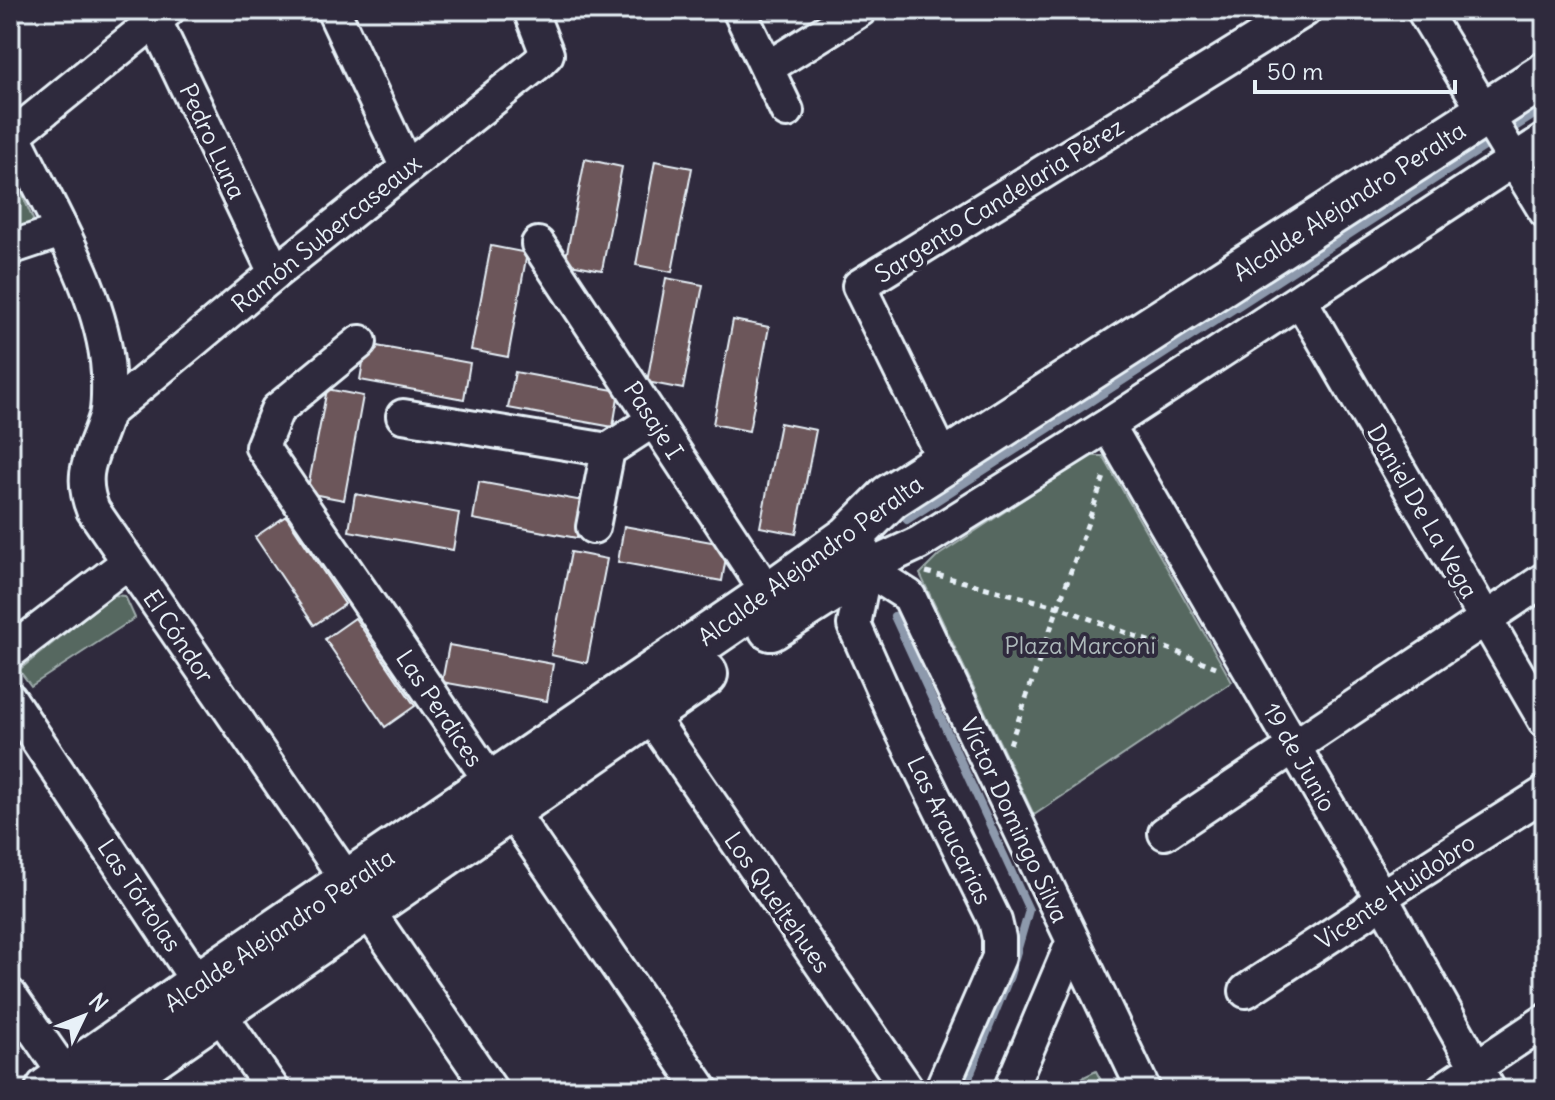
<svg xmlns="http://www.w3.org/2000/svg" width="1555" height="1100" viewBox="0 0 1555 1100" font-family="Delius,sans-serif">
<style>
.green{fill:#566860;stroke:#9facac;stroke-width:2}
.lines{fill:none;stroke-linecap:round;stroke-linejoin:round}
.stream{stroke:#8d99ac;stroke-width:8}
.building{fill:#6c575a;stroke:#e8f1f8;stroke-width:2}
.street-casing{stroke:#e8f1f8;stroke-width:38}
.secondary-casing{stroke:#e8f1f8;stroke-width:50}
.path{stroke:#e8f1f8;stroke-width:5;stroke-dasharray:6 6;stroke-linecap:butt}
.street{stroke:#2f2a3d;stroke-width:32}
.secondary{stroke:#2f2a3d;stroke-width:44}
.labels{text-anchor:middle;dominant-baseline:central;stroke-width:8;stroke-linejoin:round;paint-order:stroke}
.street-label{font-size:24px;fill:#e8f1f8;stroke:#2f2a3d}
.park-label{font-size:24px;fill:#aebabb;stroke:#2f2a3d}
</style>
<rect width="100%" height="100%" fill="#2f2a3d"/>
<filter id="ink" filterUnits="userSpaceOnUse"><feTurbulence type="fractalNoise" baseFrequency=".0125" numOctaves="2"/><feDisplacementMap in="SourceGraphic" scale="16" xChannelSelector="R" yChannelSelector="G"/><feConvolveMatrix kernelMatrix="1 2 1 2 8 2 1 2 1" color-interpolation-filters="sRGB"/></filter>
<g filter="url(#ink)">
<path class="green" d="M 10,182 L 18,185 L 35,224 L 10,232 Z
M 1089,456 L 1103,456 L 1232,682 L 1034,815 L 920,574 L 939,555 Z
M 113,595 L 125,596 L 135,618 L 31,686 L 19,670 Z
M 1096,1071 L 1106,1090 L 1057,1090 Z"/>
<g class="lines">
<path class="stream" d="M 1506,133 L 1545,108
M 907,520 L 1494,141
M 894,616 L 1029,910 L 1010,976 L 964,1090"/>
</g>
<path class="building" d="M 585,159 L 622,167 L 602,270 L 565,263 Z
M 655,161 L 692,168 L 672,272 L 636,265 Z
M 491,246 L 527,253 L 508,357 L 471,350 Z
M 666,278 L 703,285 L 683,389 L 647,382 Z
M 733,320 L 769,327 L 749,431 L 713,424 Z
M 366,344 L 470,363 L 464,399 L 360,380 Z
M 515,372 L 619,391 L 613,427 L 508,408 Z
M 327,389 L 363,396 L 344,500 L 307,493 Z
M 780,423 L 816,430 L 796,534 L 760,527 Z
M 479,482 L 583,501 L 577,538 L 473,519 Z
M 355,494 L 459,513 L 453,550 L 349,531 Z
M 286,516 L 345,604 L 314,625 L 255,537 Z
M 624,526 L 728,545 L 722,581 L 618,562 Z
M 571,552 L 607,559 L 587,663 L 551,655 Z
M 355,618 L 415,706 L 385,727 L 325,639 Z
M 449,645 L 553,664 L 547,701 L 442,682 Z"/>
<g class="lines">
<defs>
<path id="street" d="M 150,10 L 275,273
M 333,10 L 407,168
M 739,10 L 787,111
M 1423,10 L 1545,211
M 767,68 L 860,10
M 14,135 C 47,205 104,295 108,373 C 108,386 109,404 106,416 C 95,453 77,470 93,510 L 491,1090
M 10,138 L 168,10
M 538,244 L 769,595
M 10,248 L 61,231
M 1301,301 L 1545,721
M 360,342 L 277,410 L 262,447 L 702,1090
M 107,413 L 275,273 L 537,64 L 547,54 L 530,10
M 403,416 L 608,450 L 654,420
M 1108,425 L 1381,897 L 1489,1090
M 945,462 L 859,286 L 1305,10
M 593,527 L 608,450
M 865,568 L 919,543 L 1108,425 L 1545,140
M 865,568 L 909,596 L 1144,1090
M 865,568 L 854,625 L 895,717 L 995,921 L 999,938 L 999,957 L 941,1090
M 10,652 L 128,562
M 10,699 L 199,984 L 273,1090
M 649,714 L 908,1090
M 1165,833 L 1545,579
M 1246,991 L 1365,913 L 1381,897 L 1545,793
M 10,995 L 76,1090
M 1010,1090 L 1073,941
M 1442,1090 L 1545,1021"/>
<path id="secondary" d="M 771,628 L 865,568 L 849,538
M 48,1090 L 199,984 L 769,595 L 849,538 L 890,497 L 1545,75
M 104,1090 L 705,674"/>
</defs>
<use href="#street" class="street-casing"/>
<use href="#secondary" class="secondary-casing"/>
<path class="path" d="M 926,572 L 1059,607 L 1216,667
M 1010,744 L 1105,474"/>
<use href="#street" class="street"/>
<use href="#secondary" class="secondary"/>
</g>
</g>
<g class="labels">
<g class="street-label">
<text transform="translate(213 141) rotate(65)">Pedro Luna</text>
<text transform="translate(999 200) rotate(-32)">Sargento Candelaria Pérez</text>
<text transform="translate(1349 201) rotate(-33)">Alcalde Alejandro Peralta</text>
<text transform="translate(326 233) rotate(-39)">Ramón Subercaseaux</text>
<text transform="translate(654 420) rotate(57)">Pasaje I</text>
<text transform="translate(1423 511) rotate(60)">Daniel De La Vega</text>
<text transform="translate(810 560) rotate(-36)">Alcalde Alejandro Peralta</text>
<text transform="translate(179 636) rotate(56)">El Cóndor</text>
<text transform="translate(440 708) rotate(56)">Las Perdices</text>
<text transform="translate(1300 757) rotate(60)">19 de Junio</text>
<text transform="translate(1015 820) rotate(65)">Víctor Domingo Silva</text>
<text transform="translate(950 830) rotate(64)">Las Araucarias</text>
<text transform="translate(1395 891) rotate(-34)">Vicente Huidobro</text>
<text transform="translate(140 895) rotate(56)">Las Tórtolas</text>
<text transform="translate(778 902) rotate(55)">Los Queltehues</text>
<text transform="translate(279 930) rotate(-34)">Alcalde Alejandro Peralta</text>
</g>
<g class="park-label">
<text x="1080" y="645">Plaza Marconi</text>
</g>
</g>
<rect width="1555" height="1100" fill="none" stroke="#2f2a3d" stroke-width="40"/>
<rect x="20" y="20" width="1515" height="1060" fill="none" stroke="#e8f1f8" stroke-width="3" filter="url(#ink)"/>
<g transform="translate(84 1016) rotate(47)" stroke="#2f2a3d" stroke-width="6" paint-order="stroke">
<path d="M0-6L14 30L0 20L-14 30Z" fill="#e8f1f8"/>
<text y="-12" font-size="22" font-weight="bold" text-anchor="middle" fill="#e8f1f8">N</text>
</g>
<path d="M1255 80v12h200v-12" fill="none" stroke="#e8f1f8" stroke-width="4"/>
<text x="1267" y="80" font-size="24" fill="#e8f1f8" stroke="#2f2a3d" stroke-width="6" paint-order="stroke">50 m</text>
</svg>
